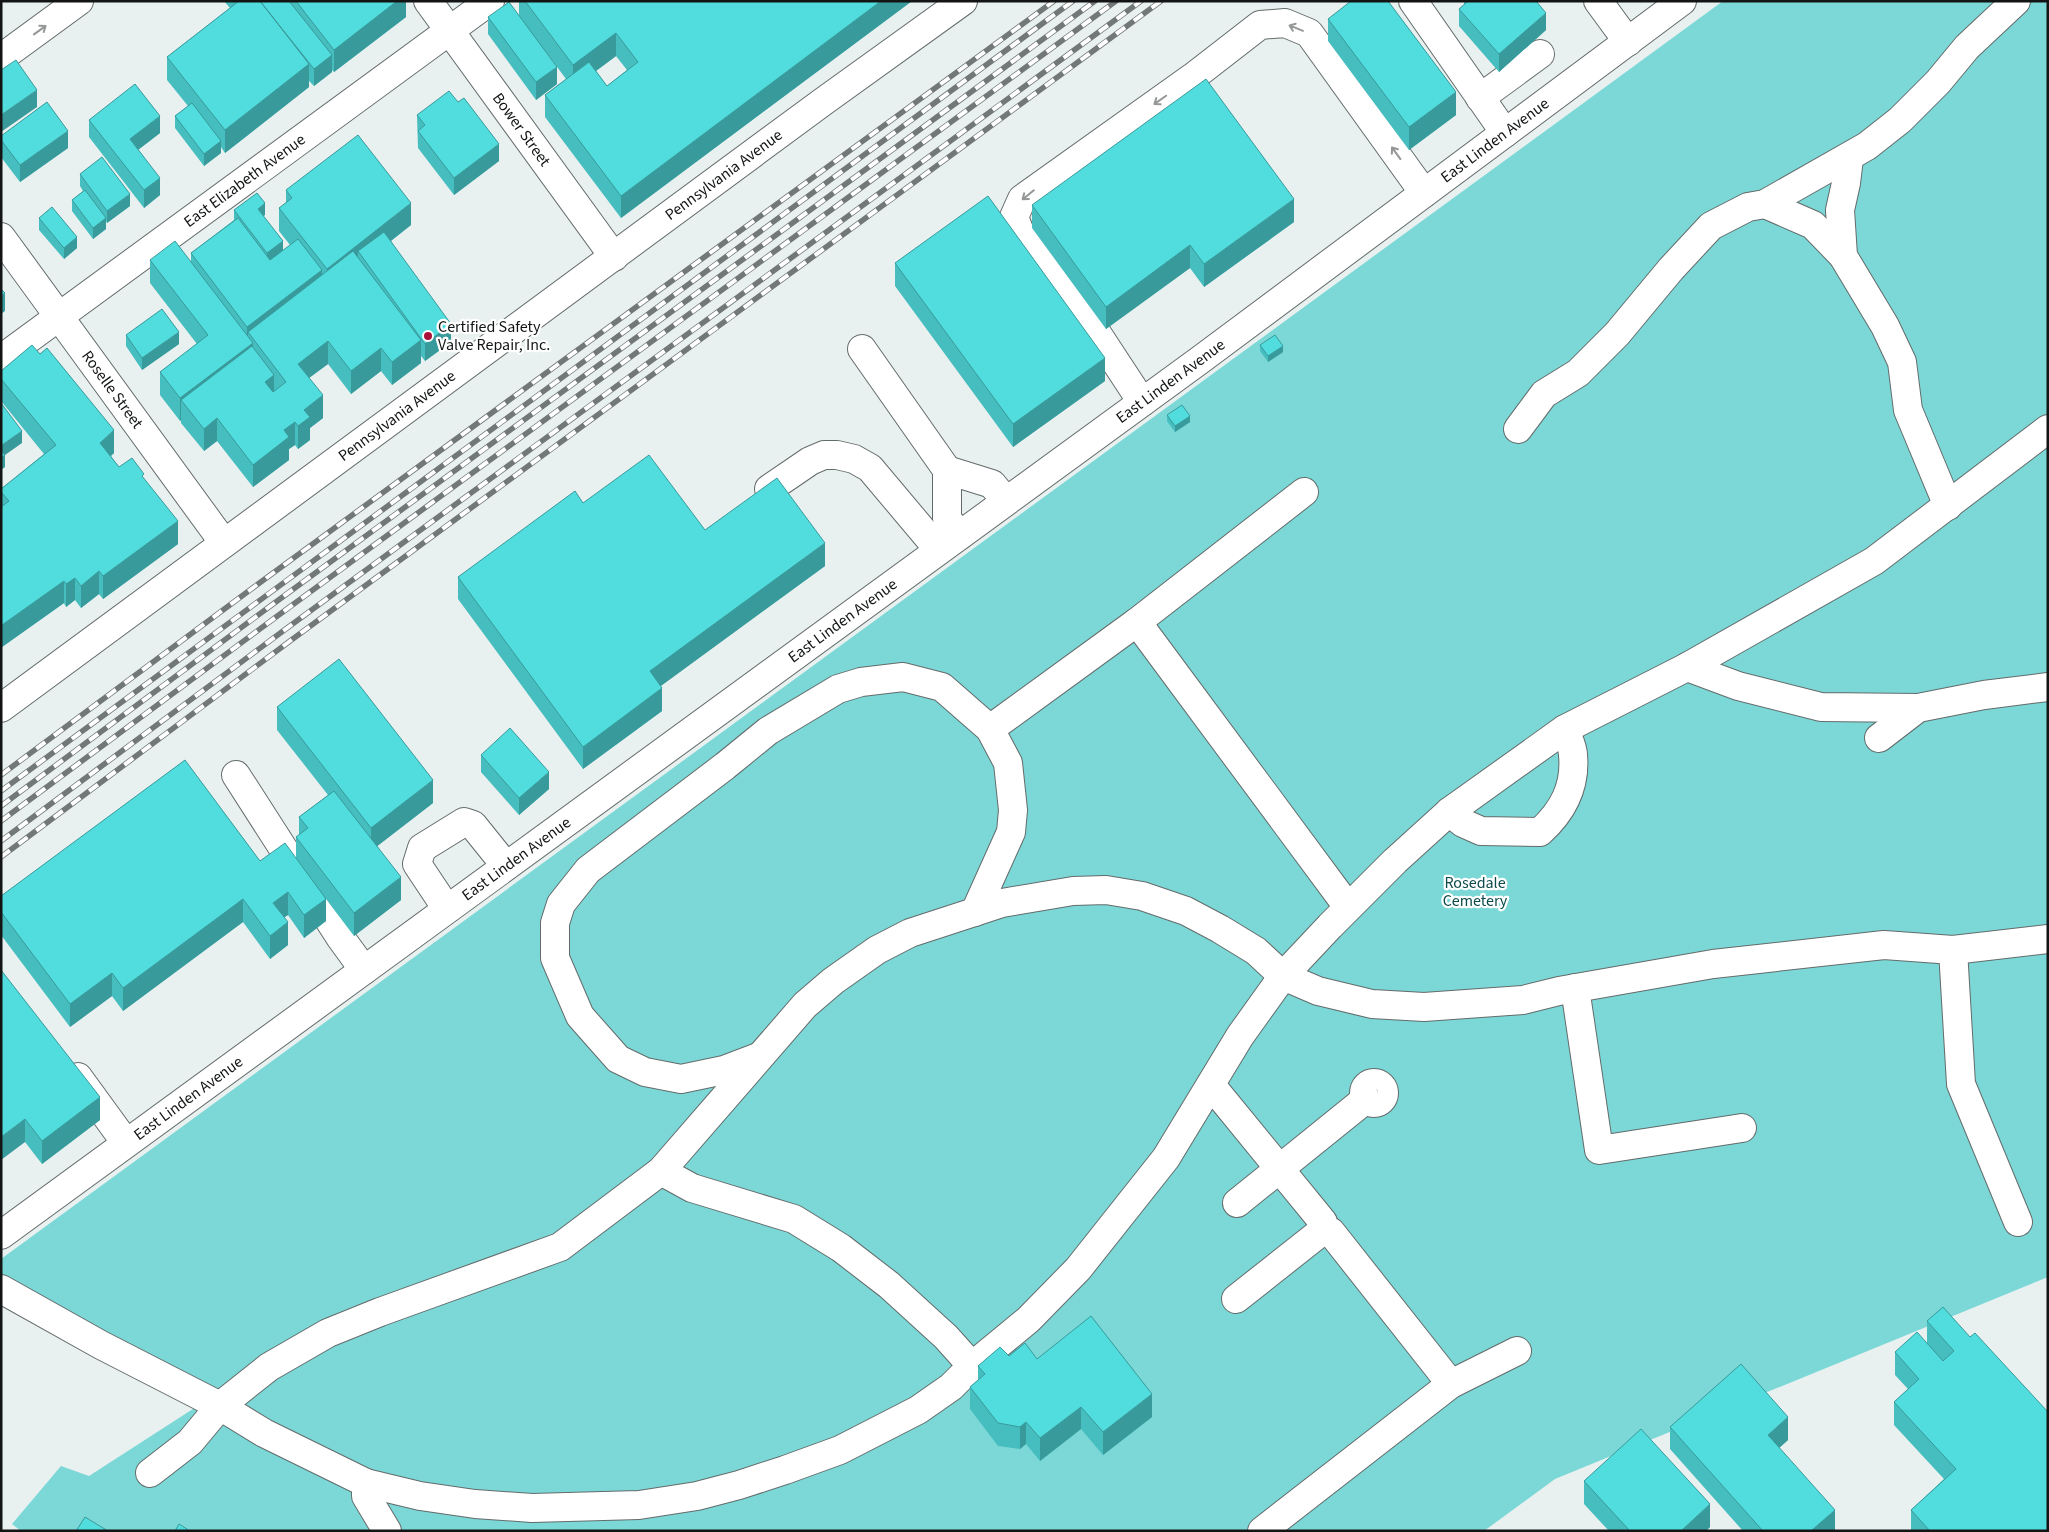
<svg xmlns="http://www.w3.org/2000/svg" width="2049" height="1532" viewBox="0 0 2049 1532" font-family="'Source Sans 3',sans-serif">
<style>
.green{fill:#7bd8d7}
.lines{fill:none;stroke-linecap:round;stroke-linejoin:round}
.minor-casing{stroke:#646b6b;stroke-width:30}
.minor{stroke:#fff;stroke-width:28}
.rail-casing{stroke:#727777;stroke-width:5.5}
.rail{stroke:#fff;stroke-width:4;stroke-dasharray:11;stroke-linecap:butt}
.wall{fill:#46bdbe;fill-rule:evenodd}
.shaded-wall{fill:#399a9b}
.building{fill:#51dcdd;stroke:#399a9b}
.oneway{stroke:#959696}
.poi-dot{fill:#a81138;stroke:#fff;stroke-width:2}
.labels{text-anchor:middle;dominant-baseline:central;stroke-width:4.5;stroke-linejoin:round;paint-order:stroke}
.street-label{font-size:16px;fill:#131515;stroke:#fff}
.poi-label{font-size:16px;fill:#131515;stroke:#fff;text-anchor:start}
.park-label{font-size:16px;fill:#0c4b4b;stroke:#fff}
</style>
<rect width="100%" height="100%" fill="#e8f1f0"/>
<path class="green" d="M 1723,1 L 2048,1 L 2048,1277 L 1555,1479 L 1484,1531 L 21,1531 L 12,1524 L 61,1466 L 89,1476 L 196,1407 L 1,1295 L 1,1259 Z"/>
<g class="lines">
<defs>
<g id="minor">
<path id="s1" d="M 428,1 L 614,257"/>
<path d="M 1413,1 L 1505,133"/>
<path d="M 1598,1 L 1628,42"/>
<path d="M 1,58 L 79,1"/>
<path d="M 1480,98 L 1540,54"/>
<path d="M 1849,158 L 1846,183 L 1840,210 L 1843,256 L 1885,326 L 1902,362 L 1908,410 L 1948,506"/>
<path d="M 1765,204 L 1813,225 L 1843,256"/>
<path id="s2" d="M 1,237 L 224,543"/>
<path d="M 862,349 L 947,470"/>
<path id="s3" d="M 1,359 L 490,1"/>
<path d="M 1142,402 L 1098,335 L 1021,235 L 1014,217 L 1022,199 L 1193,77 L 1260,25 L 1285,23 L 1309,33 L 1424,193"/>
<path d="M 1518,429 L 1544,394 L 1578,373 L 1617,334 L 1671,269 L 1711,226 L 1748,207 L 1765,204 L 1867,146 L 1900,120 L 1938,82 L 1967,47 L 2016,1"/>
<path d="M 769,489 L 810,461 L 824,455 L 837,455 L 854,459 L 870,468 L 939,550"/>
<path d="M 960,535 L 947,519 L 947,470 L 992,484 L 1006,501"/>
<path d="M 1137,622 L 1348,907"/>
<path d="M 1687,667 L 1738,686 L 1821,707 L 1918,708"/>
<path id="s4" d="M 1,708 L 824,101 L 963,1"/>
<path d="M 990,729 L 1137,622 L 1304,492"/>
<path d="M 1879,738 L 1918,708 L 1984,695 L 2048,687"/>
<path d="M 236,775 L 340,937 L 364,970"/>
<path d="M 1449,812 L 1463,823 L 1481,831 L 1540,832 C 1563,811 1576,787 1573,755 C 1573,746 1567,737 1565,729"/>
<path d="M 447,909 L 417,864 L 422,848 L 464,822 L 473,825 L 506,866"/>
<path d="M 1953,950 L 1961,1084 L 2018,1222"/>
<path d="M 1575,988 L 1599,1150 L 1742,1128"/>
<path d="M 758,1057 L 724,1070 L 681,1079 L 645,1072 L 618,1059 L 580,1016 L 555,958 L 555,923 L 561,904 L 588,870 L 725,766 L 768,731 L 838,689 L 861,682 L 903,677 L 942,687 L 990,729 L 1008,763 L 1013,810 L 1011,832 L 975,912"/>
<path d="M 78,1077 L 126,1143"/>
<circle cx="1374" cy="1093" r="10"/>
<path d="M 1211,1085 L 1323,1222"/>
<path d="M 661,1171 L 692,1188 L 794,1219 L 841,1248 L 889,1285 L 946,1337 L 972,1366"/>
<path d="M 1237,1203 L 1366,1099"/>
<path d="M 1331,1232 L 1451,1384"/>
<path id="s5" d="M 1,1235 L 1200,360 L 1682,1"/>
<path d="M 1,1289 L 101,1345 L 220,1406 L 264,1433 L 366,1483 L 420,1496 L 475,1504 L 532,1508 L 639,1505 L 697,1496 L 739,1485 L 785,1470 L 840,1450 L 918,1410 L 951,1387 L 972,1366 L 1028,1320 L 1078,1269 L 1166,1158 L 1240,1036 L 1283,976 L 1330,926 L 1395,861 L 1449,812 L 1565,729 L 1687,667 L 1874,561 L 2048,429"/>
<path d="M 1236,1299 L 1322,1231"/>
<path d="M 150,1473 L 190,1442 L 220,1406 L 269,1367 L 328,1333 L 380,1312 L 560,1247 L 661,1171 L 805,1005 L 833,981 L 877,950 L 910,933 L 1002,903 L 1073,891 L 1106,890 L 1142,896 L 1186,911 L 1220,929 L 1256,951 L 1283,976 L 1318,991 L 1372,1004 L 1424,1007 L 1523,1000 L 1559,991 L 1713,964 L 1884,945 L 1953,950 L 2048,939"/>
<path d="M 366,1483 L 366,1496 L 387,1531"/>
<path d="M 1262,1531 L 1451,1384 L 1517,1351"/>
</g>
</defs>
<use href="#minor" class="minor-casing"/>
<use href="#minor" class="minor"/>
<defs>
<path id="rail" d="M 1,775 L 254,587 L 1054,1
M 1,791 L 1073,1
M 1,806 L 269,607 L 1095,1
M 1,821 L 276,617 L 1116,1
M 1,841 L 283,631 L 1141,1
M 1,857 L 290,641 L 1161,1"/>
</defs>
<use href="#rail" class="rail-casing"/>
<use href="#rail" class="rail"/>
</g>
<path class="wall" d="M 224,1 L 406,1 L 406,17 L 334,72 L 332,70 L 332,72 L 314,86 L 309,81 L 309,87 L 225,153 L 221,147 L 221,153 L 204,166 L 175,128 L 175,116 L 188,106 L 167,80 L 167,57 L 230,8 Z
M 519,1 L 912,1 L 621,218 L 545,117 L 545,95 L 566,79 L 546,52 L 557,84 L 536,100 L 488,34 L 488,17 L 519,16 ZM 616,56 L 627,70 L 607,86 L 596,71 Z
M 1464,1 L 1536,1 L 1546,30 L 1499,72 L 1459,26 L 1459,9 L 1464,5 Z
M 1328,19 L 1456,115 L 1409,150 L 1328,41 Z
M 417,115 L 499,161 L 454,195 L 418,148 Z
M 89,120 L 160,133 L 138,150 L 160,195 L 144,208 L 89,137 Z
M 1,136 L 68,148 L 20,182 L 1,157 Z
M 80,174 L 130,206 L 107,223 L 106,221 L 106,229 L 93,239 L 72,211 L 72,200 L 83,191 L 80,186 Z
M 286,190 L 411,225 L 391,241 L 451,342 L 425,361 L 421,356 L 421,363 L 392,385 L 381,371 L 351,394 L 328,364 L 309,378 L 323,418 L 310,428 L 310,440 L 298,449 L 295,445 L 289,449 L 289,460 L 253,487 L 217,441 L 204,451 L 181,423 L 181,420 L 180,421 L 160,395 L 160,372 L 197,344 L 150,283 L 150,260 L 191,261 L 191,253 L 234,220 L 234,210 L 265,215 L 263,216 L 283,251 L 290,245 L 279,231 L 279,208 L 286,203 Z
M 1032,205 L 1294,222 L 1204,287 L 1190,268 L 1106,329 L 1032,228 Z
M 39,218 L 77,248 L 64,259 L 39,230 Z
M 895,263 L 1105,381 L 1013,447 L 895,286 Z
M 126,335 L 179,344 L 142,370 L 126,346 Z
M 1260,345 L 1283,352 L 1268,362 L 1260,351 Z
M 1,371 L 114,453 L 111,456 L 119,467 L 144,479 L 178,544 L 103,599 L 99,594 L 81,608 L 75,600 L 66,607 L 64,603 L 2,647 L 1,646 L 1,489 L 44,454 L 1,401 Z
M 1167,415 L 1190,422 L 1175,432 L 1167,421 Z
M 583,503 L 825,566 L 660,686 L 662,711 L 583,769 L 458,599 L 458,577 Z
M 277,707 L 433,803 L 377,846 L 401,900 L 354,936 L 326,899 L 326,921 L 304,938 L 288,915 L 284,917 L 288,945 L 270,959 L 243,922 L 123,1011 L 112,996 L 70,1027 L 1,935 L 1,896 L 260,861 L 296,858 L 296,837 L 299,835 L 299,817 L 328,795 L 277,730 Z
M 481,755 L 549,789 L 519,815 L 481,772 Z
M 1,970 L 100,1120 L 42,1164 L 25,1142 Z
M 1943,1307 L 2048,1531 L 1911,1531 L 1911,1510 L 1944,1479 L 1894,1425 L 1894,1402 L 1908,1389 L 1895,1375 L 1895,1352 L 1927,1344 L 1927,1321 Z
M 1009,1356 L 1037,1359 L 1152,1417 L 1103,1455 L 1081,1429 L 1040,1461 L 1026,1444 L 1020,1449 L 998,1446 L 970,1409 L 970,1387 L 978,1380 L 978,1366 Z
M 1670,1427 L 1788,1440 L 1779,1448 L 1835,1531 L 1743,1531 L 1670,1449 Z
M 1584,1481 L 1710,1527 L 1706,1531 L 1609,1531 L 1584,1504 Z"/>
<path class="shaded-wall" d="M 397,1 L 406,1 L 406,17 L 334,72 L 334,50 Z
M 881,1 L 912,1 L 621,218 L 621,196 Z
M 1546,13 L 1546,30 L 1499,72 L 1499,54 Z
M 616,33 L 616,56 L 573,88 L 573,65 Z
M 332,55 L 332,72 L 314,86 L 314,69 Z
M 309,64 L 309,87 L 225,153 L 225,130 Z
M 557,67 L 557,84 L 536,100 L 536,82 Z
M 37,90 L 37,107 L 1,132 L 1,115 Z
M 1456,92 L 1456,115 L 1409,150 L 1409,127 Z
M 160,116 L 160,133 L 130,156 L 130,139 Z
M 68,131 L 68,148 L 20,182 L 20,165 Z
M 221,141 L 221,153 L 204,166 L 204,154 Z
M 499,144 L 499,161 L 454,195 L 454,178 Z
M 160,178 L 160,195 L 144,208 L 144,190 Z
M 130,194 L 130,206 L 107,223 L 107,211 Z
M 1294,199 L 1294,222 L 1204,287 L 1204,264 Z
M 265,203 L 265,215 L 258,220 L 258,209 Z
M 411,203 L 411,225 L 365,261 L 358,251 L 358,267 L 327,291 L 327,269 Z
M 106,218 L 106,229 L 93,239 L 93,228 Z
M 77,237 L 77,248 L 64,259 L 64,248 Z
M 283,241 L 283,253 L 267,265 L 267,253 Z
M 1190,245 L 1190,268 L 1106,329 L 1106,307 Z
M 322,270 L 322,293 L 248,332 L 248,347 L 253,343 L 253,365 L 181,400 L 181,420 L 180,421 L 180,398 L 247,347 L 247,327 Z
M 5,293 L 5,311 L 1,314 L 1,296 Z
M 451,324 L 451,342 L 425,361 L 425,344 Z
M 179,332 L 179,344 L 142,370 L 142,358 Z
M 421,340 L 421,363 L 392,385 L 392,362 Z
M 328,341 L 328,364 L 298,386 L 298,364 Z
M 1283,346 L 1283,352 L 1268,362 L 1268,356 Z
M 381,348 L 381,371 L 351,394 L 351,371 Z
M 1105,358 L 1105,381 L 1013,447 L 1013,424 Z
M 274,375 L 274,398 L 265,382 Z
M 323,395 L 323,418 L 310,428 L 310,440 L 298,449 L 298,426 L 304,410 Z
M 1190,416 L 1190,422 L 1175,432 L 1175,426 Z
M 217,418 L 217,441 L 204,451 L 204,429 Z
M 295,422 L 295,445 L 289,449 L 289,460 L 253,487 L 253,465 L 284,430 Z
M 114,430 L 114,453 L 100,465 L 100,443 Z
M 22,431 L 22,443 L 5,455 L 5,467 L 1,470 L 2,445 Z
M 178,521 L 178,544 L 103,599 L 103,576 Z
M 825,543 L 825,566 L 650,694 L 650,671 Z
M 99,571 L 99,594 L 81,608 L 81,586 Z
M 75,578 L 75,600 L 66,607 L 66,584 Z
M 64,581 L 64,603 L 2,647 L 2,625 Z
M 662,688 L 662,711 L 583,769 L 583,747 Z
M 549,772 L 549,789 L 519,815 L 519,798 Z
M 433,780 L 433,803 L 371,851 L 371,828 Z
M 401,877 L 401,900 L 354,936 L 354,913 Z
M 288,892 L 288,915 L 273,925 L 273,903 Z
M 243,899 L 243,922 L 123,1011 L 123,988 Z
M 326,899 L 326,921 L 304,938 L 304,915 Z
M 288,922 L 288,945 L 270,959 L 270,936 Z
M 112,973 L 112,996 L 70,1027 L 70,1004 Z
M 100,1097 L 100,1120 L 42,1164 L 42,1141 Z
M 25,1119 L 25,1142 L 1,1160 L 1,1137 Z
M 1152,1394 L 1152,1417 L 1103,1455 L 1103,1432 Z
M 1081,1407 L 1081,1429 L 1040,1461 L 1040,1438 Z
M 1788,1417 L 1788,1440 L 1768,1458 L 1768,1435 Z
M 1026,1422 L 1026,1444 L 1020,1449 L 1020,1427 Z
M 1710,1504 L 1710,1527 L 1706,1531 L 1681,1531 Z
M 1835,1510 L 1835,1531 L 1811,1531 Z"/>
<path class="building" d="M 239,1 L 260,1 L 309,64 L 225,130 L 167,57 Z
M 260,1 L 289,1 L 332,55 L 314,69 Z
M 296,1 L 397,1 L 334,50 Z
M 525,1 L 881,1 L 621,196 L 545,95 L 589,62 L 607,86 L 638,62 L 616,33 L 573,65 Z
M 1351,1 L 1388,1 L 1456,92 L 1409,127 L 1328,19 Z
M 1467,1 L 1536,1 L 1546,13 L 1499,54 L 1459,9 L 1467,2 Z
M 509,2 L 557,67 L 536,82 L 488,17 Z
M 16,60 L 37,90 L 1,115 L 1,70 Z
M 1206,79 L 1294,199 L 1204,264 L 1190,245 L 1106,307 L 1032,205 Z
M 135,84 L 160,116 L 130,139 L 160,178 L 144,190 L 89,120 Z
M 449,91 L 458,102 L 464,98 L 499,144 L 454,178 L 418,131 L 425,125 L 417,115 Z
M 47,102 L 68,131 L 20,165 L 1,140 L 1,136 Z
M 192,103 L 221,141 L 204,154 L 175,116 Z
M 358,135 L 411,203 L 327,269 L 279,208 L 292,198 L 286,190 Z
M 102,157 L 130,194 L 107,211 L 80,174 Z
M 85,190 L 106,218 L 93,228 L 72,200 Z
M 257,193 L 265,203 L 258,209 L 283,241 L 267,253 L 234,210 Z
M 988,196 L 1105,358 L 1013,424 L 895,263 Z
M 52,207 L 77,237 L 64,248 L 39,218 Z
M 238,218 L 270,260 L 298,239 L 322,270 L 247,327 L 191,253 Z
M 384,232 L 451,324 L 425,344 L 358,251 Z
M 175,241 L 253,343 L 180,398 L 160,372 L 208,335 L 150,260 Z
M 353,251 L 421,340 L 392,362 L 381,348 L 351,371 L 328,341 L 298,364 L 323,395 L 304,410 L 310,417 L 298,426 L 295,422 L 284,430 L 289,437 L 253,465 L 217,418 L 204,429 L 181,400 L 252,346 L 274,375 L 265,382 L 273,392 L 286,382 L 248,332 Z
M 1,289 L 5,293 L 1,296 Z
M 162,309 L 179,332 L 142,358 L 126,335 Z
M 1275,335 L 1283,346 L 1268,356 L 1260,345 Z
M 32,345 L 40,354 L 47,348 L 114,430 L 100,443 L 119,467 L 132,458 L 144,474 L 142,476 L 178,521 L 103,576 L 99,571 L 81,586 L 75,578 L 66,584 L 64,581 L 2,625 L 1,623 L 1,507 L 9,501 L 1,492 L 1,489 L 56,445 L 1,379 L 1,371 Z
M 1,403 L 22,431 L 2,445 L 1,444 Z
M 1182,405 L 1190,416 L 1175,426 L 1167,415 Z
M 1,451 L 5,455 L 1,458 Z
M 649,455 L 705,530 L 777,478 L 825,543 L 650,671 L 662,688 L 583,747 L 458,577 L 575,491 L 583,503 Z
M 339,659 L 433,780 L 371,828 L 277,707 Z
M 510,728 L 549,772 L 519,798 L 481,755 Z
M 185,760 L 260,861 L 285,843 L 326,899 L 304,915 L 288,892 L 273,903 L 288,922 L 270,936 L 243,899 L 123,988 L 112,973 L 70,1004 L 1,912 L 1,896 Z
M 334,791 L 401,877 L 354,913 L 296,837 L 308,828 L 299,817 Z
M 1,970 L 100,1097 L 42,1141 L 25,1119 L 1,1137 Z
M 1943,1307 L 1970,1337 L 1975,1333 L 2048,1412 L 2048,1531 L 1930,1531 L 1911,1510 L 1956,1469 L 1894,1402 L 1919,1379 L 1895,1352 L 1917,1332 L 1943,1361 L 1954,1351 L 1927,1321 Z
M 1091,1316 L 1152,1394 L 1103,1432 L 1081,1407 L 1040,1438 L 1026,1422 L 1020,1427 L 998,1423 L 970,1387 L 985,1374 L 978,1366 L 1000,1347 L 1009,1356 L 1025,1343 L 1037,1359 Z
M 1741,1364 L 1788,1417 L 1768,1435 L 1835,1510 L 1811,1531 L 1763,1531 L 1670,1427 Z
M 1641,1429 L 1710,1504 L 1681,1531 L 1630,1531 L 1584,1481 Z
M 85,1517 L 108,1531 L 76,1531 Z
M 179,1524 L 190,1531 L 175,1531 Z"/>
<defs><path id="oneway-shaft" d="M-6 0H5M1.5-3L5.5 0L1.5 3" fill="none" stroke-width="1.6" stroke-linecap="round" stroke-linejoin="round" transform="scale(1.25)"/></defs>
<g class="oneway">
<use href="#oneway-shaft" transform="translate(1296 28) rotate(-158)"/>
<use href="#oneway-shaft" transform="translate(40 30) rotate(-36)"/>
<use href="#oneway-shaft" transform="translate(1160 100) rotate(145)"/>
<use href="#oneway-shaft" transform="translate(1396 153) rotate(-126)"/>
<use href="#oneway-shaft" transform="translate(1028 195) rotate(141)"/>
</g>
<circle class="poi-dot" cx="428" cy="336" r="5"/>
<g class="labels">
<g class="street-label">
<text stroke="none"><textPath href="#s1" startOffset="159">Bower Street</textPath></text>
<text stroke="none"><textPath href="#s5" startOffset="1852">East Linden Avenue</textPath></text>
<text stroke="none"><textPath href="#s4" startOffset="898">Pennsylvania Avenue</textPath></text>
<text stroke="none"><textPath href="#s3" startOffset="302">East Elizabeth Avenue</textPath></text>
<text stroke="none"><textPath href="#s5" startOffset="1448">East Linden Avenue</textPath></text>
<text stroke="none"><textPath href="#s2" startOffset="189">Roselle Street</textPath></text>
<text stroke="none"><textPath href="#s4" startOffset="492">Pennsylvania Avenue</textPath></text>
<text stroke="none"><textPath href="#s5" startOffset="1042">East Linden Avenue</textPath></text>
<text stroke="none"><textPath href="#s5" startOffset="638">East Linden Avenue</textPath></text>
<text stroke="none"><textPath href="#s5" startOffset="232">East Linden Avenue</textPath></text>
</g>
<g class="poi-label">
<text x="438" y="327">Certified Safety<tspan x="438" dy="18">Valve Repair, Inc.</tspan></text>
</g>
<g class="park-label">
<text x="1475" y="883">Rosedale<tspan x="1475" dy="18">Cemetery</tspan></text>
</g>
</g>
<rect width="2049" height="1532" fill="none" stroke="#131515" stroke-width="5"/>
</svg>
